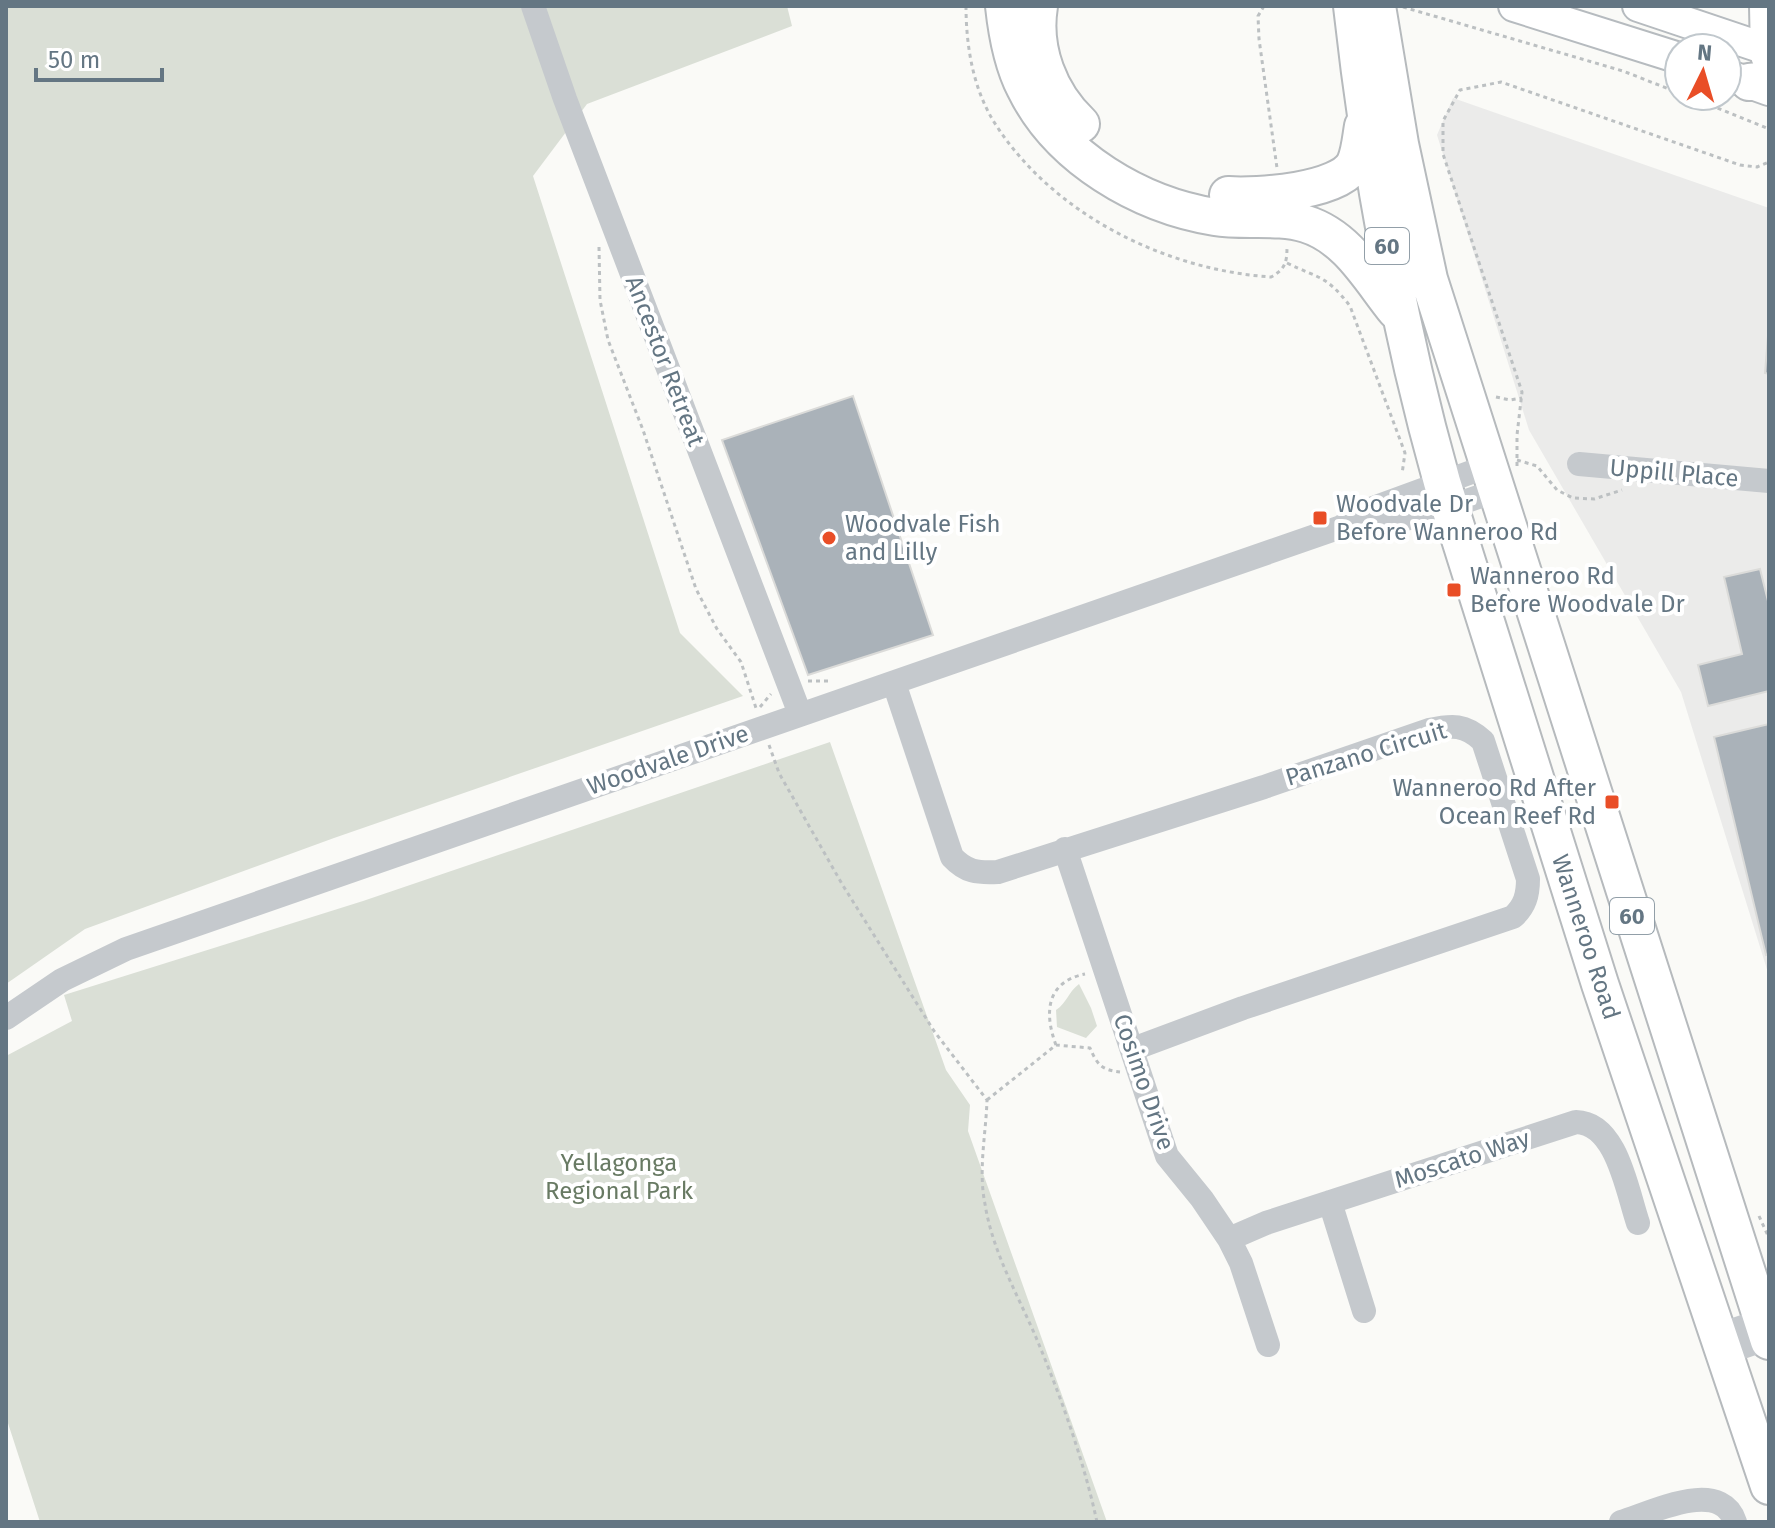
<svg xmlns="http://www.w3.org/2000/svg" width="1775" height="1528" viewBox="0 0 1775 1528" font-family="'Fira Sans',sans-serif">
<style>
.built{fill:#ebebea}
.green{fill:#dadfd6}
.building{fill:#aab2b9;stroke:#dbdbd9;stroke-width:2}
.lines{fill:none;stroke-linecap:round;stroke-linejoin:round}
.major-casing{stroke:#b6bbbf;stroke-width:34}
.highway-casing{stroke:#b6babd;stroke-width:40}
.path{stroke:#bcc0c2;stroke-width:3;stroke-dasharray:4 4;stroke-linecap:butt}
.minor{stroke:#c5c9cd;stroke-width:24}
.major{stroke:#fff;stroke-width:30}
.highway{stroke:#fff;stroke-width:36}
.poi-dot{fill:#e94e27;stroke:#fff;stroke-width:3}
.labels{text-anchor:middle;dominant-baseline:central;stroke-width:8;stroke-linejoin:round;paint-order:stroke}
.shield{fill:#fff;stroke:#929fa8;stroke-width:2}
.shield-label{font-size:22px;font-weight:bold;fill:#647683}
.street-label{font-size:24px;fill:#647683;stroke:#fff}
.poi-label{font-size:24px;fill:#647683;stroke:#fff;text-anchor:start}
.park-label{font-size:24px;fill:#687a63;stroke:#fff}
</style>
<rect width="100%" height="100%" fill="#fafaf7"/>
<path class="built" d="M 1453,98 L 1769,208 L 1769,976 L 1681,692 L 1529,430 L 1437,135 Z"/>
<path class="green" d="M 6,6 L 787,6 L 792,26 L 587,104 L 533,176 L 680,633 L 743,696 L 334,838 L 85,929 L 6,984 Z
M 830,742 L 946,1070 L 970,1105 L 968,1131 L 1107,1522 L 40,1522 L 6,1417 L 6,1056 L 72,1021 L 64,995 L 363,901 Z
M 1079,984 L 1091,1008 L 1097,1026 L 1086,1038 L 1057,1027 L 1056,1010 C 1067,1003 1068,992 1079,984 Z"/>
<path class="building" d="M 1769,324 L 1769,374 L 1765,373 Z
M 853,396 L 933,635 L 808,675 L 722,440 Z
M 1760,569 L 1769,605 L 1769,691 L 1708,706 L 1698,665 L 1742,654 L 1724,577 Z
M 1769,724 L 1769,954 L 1766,955 L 1714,737 Z"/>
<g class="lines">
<defs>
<path id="major" d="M 1514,6 L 1679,58
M 1638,6 L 1769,50
M 1727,75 L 1769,90"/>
<path id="highway" d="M 1004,6 C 1007,34 1012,63 1025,88 C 1059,158 1140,205 1215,217 C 1244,222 1277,215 1306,224 C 1348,237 1370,279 1396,311
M 1039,6 C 1032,49 1049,94 1081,124
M 1352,6 C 1370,167 1398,326 1442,482 L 1600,984 L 1769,1486
M 1377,6 L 1400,144 L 1429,279 L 1769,1341
M 1768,6 L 1769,55
M 1749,82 L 1769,80
M 1228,195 C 1256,197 1341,192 1355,163 C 1360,152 1361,137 1363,126"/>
</defs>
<use href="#major" class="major-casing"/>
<use href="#highway" class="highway-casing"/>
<path class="path" d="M 966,6 C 966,46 973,88 994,122 C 1052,214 1165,270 1271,277 C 1285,269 1287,263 1287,247
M 1264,6 L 1258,16 L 1259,39 L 1277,168
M 1403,7 L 1623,71 L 1679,93
M 1688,96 L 1769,129
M 599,247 L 600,300 L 608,340 L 643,430 L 696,589 L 717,629 L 741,662 L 756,708
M 1287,263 C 1320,279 1326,275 1350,306 L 1405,453 L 1402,474
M 1496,397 L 1510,400 L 1522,398
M 1517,460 L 1537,466 L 1557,490 L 1573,498 L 1594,499 L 1622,490
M 1517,466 L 1517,435 L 1522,392 L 1443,154 L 1443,121 L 1460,90 L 1501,82 L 1740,165 L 1757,167 L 1769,162
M 808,681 L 832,681
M 760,707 L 771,694
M 769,745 L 779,773 L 842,884 L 934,1031 L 987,1100 C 986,1134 978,1170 985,1204 C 993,1255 1021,1300 1040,1347 C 1063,1403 1084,1462 1097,1522
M 1056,1045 C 1044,1013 1046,982 1085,974
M 987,1100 L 1056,1045 L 1090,1048 C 1097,1064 1101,1070 1120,1072
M 1759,1216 L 1769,1238"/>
<path class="minor" d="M 533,6 L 565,99 L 800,714
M 1579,464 L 1769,481
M 1341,527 C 1395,527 1445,509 1495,491
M 894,683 L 952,857 C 966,872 977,873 998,872 L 1264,787 L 1429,730 C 1452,725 1465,724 1483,741 L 1528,879 C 1528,895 1525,906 1513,917 L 1243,1008 L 1133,1049
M 1065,849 L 1167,1156 L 1202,1199 L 1229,1239 L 1241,1263 L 1268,1345
M 6,1018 L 62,980 L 126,949 L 1341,527 L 1365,511 L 1488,466
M 1330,1202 L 1364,1311
M 1229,1239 L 1266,1223 L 1576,1122 C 1617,1123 1627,1191 1638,1223
M 1719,1335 L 1769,1318
M 1725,1353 L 1769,1338
M 1621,1522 C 1651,1513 1721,1477 1735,1522"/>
<use href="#major" class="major"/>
<use href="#highway" class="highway"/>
</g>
<g class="poi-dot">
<rect x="1312" y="510" width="16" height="16" rx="4"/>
<circle cx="829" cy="538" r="8"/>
<rect x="1446" y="582" width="16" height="16" rx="4"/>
<rect x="1604" y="794" width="16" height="16" rx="4"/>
</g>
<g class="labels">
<g class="shield">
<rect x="1365" y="228" width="44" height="36" rx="6"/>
<rect x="1610" y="898" width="44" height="36" rx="6"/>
</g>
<g class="shield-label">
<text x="1387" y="246">60</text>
<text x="1632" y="916">60</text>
</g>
<g class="street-label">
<text transform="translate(665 361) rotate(69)">Ancestor Retreat</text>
<text transform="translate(1674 473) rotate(5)">Uppill Place</text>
<text transform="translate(1366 754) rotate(-17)">Panzano Circuit</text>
<text transform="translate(668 760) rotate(-19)">Woodvale Drive</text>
<text transform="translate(1586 937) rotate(72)">Wanneroo Road</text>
<text transform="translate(1144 1082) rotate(71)">Cosimo Drive</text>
<text transform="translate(1462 1159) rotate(-18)">Moscato Way</text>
</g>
<g class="poi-label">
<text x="1336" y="504">Woodvale Dr<tspan x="1336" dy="28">Before Wanneroo Rd</tspan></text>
<text x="845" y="524">Woodvale Fish<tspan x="845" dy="28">and Lilly</tspan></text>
<text x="1470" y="576">Wanneroo Rd<tspan x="1470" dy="28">Before Woodvale Dr</tspan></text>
<text x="1596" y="788" text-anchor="end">Wanneroo Rd After<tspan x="1596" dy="28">Ocean Reef Rd</tspan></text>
</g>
<g class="park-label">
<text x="619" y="1163">Yellagonga<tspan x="619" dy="28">Regional Park</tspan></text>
</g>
</g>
<rect width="1775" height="1528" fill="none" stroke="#647683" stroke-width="16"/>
<g transform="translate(1703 72) rotate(5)"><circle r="38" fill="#ffffff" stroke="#c1c8cd" stroke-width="2"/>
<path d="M0-6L14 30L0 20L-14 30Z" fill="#e94e27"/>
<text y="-12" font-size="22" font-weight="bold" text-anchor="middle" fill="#647683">N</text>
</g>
<path d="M36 68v12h126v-12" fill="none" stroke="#647683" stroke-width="4"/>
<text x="48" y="68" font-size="24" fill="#647683" stroke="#ffffff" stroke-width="6" paint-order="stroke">50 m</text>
</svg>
